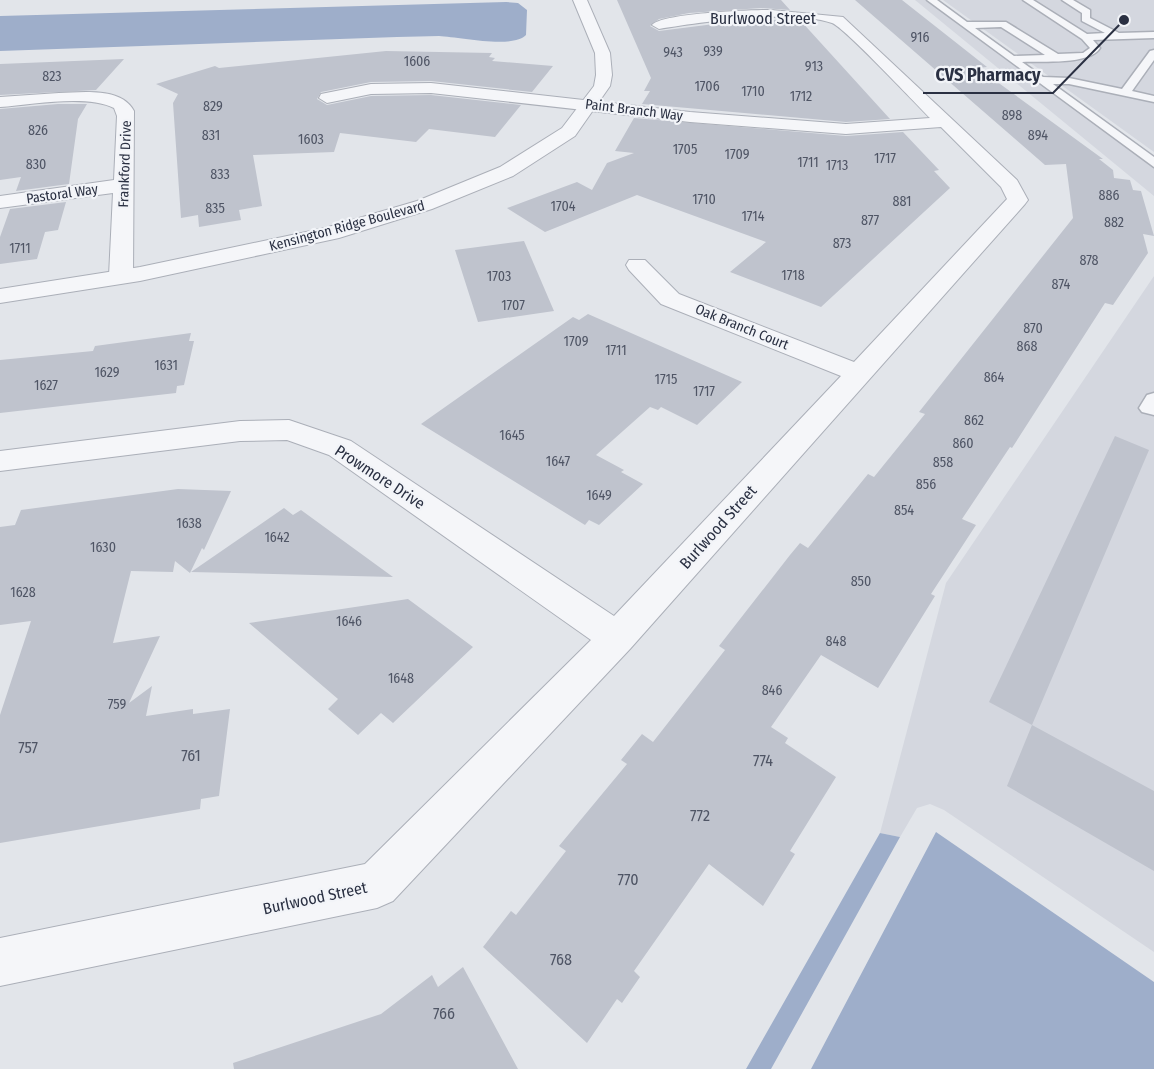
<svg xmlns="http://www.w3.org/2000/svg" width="1154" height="1069" viewBox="0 0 1154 1069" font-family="'Fira Sans Condensed',sans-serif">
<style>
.built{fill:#d4d7df}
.water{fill:#9eaeca}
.building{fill:#bfc3cd}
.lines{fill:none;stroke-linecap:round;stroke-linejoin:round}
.service-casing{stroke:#abafb8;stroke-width:3}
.minor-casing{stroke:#abafb8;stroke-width:2}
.tertiary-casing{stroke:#abafb8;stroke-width:2}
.service{fill:#f5f6f9;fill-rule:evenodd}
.minor{fill:#f5f6f9;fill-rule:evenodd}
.tertiary{fill:#f5f6f9;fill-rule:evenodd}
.labels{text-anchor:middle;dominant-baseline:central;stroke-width:4.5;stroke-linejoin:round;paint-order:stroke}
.number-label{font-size:14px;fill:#4f5565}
.far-street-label{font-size:14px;fill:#2a3042;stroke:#f2f4f8}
.street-label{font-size:16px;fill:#2a3042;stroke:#f2f4f8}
.near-number-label{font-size:16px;fill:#4f5565}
.leader{fill:none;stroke:#2a3042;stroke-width:2}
.callout-dot{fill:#2a3042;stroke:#f2f4f8;stroke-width:2}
.callout-label{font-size:18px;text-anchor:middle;font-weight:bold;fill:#2a3042;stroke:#f2f4f8;stroke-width:4.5;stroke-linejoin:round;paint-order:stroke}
</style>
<rect width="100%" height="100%" fill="#e2e5ea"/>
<path class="built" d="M 915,0 L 935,0 L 1154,160 L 1154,196 Z
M 943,0 L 1154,0 L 1154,152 Z
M 1154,276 L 1154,952 L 944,810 L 930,804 L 917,808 L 900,837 L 880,833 L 946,583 Z"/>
<path class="water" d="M 506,2 L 518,3 L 527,10 L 526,35 C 513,49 459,37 439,36 C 426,36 411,37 397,37 L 0,51 L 0,16 Z
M 936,832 L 1154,982 L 1154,1069 L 811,1069 Z
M 880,833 L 900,837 L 771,1069 L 746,1069 Z"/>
<path class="building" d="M 617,0 L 781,0 L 790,10 L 761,8 L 689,13 L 659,19 L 650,26 L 659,31 L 746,20 L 800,20 L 890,119 L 846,122 L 642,104 L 650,91 L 644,91 L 651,78 Z
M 855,0 L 902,0 L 987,67 L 978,68 L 1103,159 L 1099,159 L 1113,170 L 1114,178 L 1130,180 L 1133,190 L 1141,191 L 1154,236 L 1143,234 L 1148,253 L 1113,305 L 1105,303 L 1012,448 L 1010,447 L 962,519 L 976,525 L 931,594 L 935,596 L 878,688 L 821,655 L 771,727 L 788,738 L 785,743 L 836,777 L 790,851 L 795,854 L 763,906 L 709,864 L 634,971 L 640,977 L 622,1003 L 617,999 L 587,1043 L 483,947 L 511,911 L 516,915 L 566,851 L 559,846 L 627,764 L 621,760 L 642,734 L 653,742 L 725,650 L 719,646 L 790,555 L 800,543 L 808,548 L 868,474 L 874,477 L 925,414 L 919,412 L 1073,218 L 1066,164 L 1045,165 Z
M 386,51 L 492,53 L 489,57 L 495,58 L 492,61 L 553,66 L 532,92 L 431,81 L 371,82 L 321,92 L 317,99 L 327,105 L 371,96 L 431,95 L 521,105 L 495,137 L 429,129 L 416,142 L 340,133 L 334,152 L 253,155 L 262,206 L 239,210 L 241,220 L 199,227 L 198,215 L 181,218 L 173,103 L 178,94 L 156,84 L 215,66 L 219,68 Z
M 124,59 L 96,90 L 0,95 L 0,64 Z
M 58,104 L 87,104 L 78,119 L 69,184 L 16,191 L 21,177 L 0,180 L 0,109 Z
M 634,118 L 846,136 L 903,132 L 939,170 L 934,171 L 950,188 L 821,307 L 730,272 L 766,242 L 637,195 L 545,232 L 507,208 L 577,182 L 592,190 L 607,163 L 634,153 L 615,151 Z
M 66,202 L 58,230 L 45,232 L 37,259 L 0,264 L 0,237 L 10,209 Z
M 524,241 L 554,311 L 478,322 L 455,250 Z
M 588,314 L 742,382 L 697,425 L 661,407 L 658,410 L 650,407 L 596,455 L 624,470 L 621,472 L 643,484 L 599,525 L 589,520 L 585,525 L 421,424 L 573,317 L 579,320 Z
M 191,333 L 189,341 L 194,341 L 184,385 L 177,386 L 176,393 L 0,413 L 0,360 L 93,351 L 95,346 Z
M 1115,436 L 1149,450 L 1032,725 L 989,702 Z
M 178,489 L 231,491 L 204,550 L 202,548 L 190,573 L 175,561 L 173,572 L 131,571 L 113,643 L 160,636 L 129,703 L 152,686 L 146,716 L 193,709 L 193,714 L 230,709 L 219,796 L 201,799 L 200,809 L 0,843 L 0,715 L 31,621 L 0,625 L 0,527 L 15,525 L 21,510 Z
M 284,508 L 293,515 L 301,510 L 393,577 L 191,572 Z
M 408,599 L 473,647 L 393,723 L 381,713 L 358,735 L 328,709 L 338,699 L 249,623 Z
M 1032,725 L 1154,791 L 1154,871 L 1007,786 Z
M 463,967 L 518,1069 L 234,1069 L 233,1063 L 381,1014 L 432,975 L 438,987 Z"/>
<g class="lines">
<defs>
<path id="service" d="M 927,0 L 937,0 L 967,22 L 1006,22 L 1058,54 L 1083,53 L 1090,48 L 1082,39 L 1023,0 L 1033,0 L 1087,34 L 1105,33 L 1082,21 L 1082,13 L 1062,0 L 1073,0 L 1090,10 L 1090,18 L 1119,33 L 1154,32 L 1154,38 L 1093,40 L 1100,48 C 1090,65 1042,61 1022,62 L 1043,77 L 1069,78 L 1122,89 L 1150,51 L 1154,50 L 1154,60 L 1132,91 L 1154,96 L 1154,102 L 1069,84 L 1053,84 L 1154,157 L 1154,167 ZM 1001,27 L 1045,55 L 1014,56 L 975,28 Z
M 1154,393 L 1154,415 L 1142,412 L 1139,408 L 1147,395 Z"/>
<path id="minor" d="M 771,10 L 843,17 L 1017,180 L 1028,200 L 1025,204 L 630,649 L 393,901 L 377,908 L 0,986 L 0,938 L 365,864 L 591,640 L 329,455 L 287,440 L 240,441 L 0,471 L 0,451 L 240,421 L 289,420 L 351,441 L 614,616 L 841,376 L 661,304 L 629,270 L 626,265 L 629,260 L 645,260 L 679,294 L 854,362 L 1007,199 L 1001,187 L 941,127 L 846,134 L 690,122 L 431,93 L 371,94 L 327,103 L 319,98 L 321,94 L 371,84 L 431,83 L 690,112 L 846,124 L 930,118 C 915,103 844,27 832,23 C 790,9 703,22 659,29 L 652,25 C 663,13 751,10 771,10 Z
M 59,93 C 82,92 122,87 134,111 L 133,276 L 129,281 L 113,281 L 109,276 L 113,193 L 0,208 L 0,196 L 114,180 L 117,116 L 114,108 C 86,94 31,105 0,107 L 0,97 Z"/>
<path id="tertiary" d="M 573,0 L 587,0 L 610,53 L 612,75 L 610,86 L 575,136 L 513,176 L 432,209 L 339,238 L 140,281 L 0,303 L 0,289 L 140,267 L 325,228 L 417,201 L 500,167 L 562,128 L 594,86 L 596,75 L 595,53 Z"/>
</defs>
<use href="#service" class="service-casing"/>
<use href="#minor" class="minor-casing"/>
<use href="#tertiary" class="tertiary-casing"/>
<use href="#service" class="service"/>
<use href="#minor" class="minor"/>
<use href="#tertiary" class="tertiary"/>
</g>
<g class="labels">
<g class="number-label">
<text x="920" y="37">916</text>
<text x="713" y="51">939</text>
<text x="673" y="52">943</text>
<text x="417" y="61">1606</text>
<text x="814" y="66">913</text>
<text x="52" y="76">823</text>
<text x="707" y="86">1706</text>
<text x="753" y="91">1710</text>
<text x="801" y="96">1712</text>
<text x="213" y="106">829</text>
<text x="1012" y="115">898</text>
<text x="38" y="130">826</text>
<text x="211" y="135">831</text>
<text x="1038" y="135">894</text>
<text x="311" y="139">1603</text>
<text x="685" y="149">1705</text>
<text x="737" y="154">1709</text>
<text x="885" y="158">1717</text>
<text x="808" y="162">1711</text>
<text x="36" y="164">830</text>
<text x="837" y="165">1713</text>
<text x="220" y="174">833</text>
<text x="1109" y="195">886</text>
<text x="704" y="199">1710</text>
<text x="902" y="201">881</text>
<text x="563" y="206">1704</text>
<text x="215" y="208">835</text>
<text x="753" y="216">1714</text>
<text x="870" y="220">877</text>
<text x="1114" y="222">882</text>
<text x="842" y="243">873</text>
<text x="20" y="248">1711</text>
<text x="1089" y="260">878</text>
<text x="793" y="275">1718</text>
<text x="499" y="276">1703</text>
<text x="1061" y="284">874</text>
<text x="513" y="305">1707</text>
<text x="1033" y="328">870</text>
<text x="576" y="341">1709</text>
<text x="1027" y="346">868</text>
<text x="616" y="350">1711</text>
<text x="166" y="365">1631</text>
<text x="107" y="372">1629</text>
<text x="994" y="377">864</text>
<text x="666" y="379">1715</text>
<text x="46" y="385">1627</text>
<text x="704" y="391">1717</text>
<text x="974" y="420">862</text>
<text x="512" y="435">1645</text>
<text x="963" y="443">860</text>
<text x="558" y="461">1647</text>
<text x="943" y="462">858</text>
<text x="926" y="484">856</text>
<text x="599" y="495">1649</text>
<text x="904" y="510">854</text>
<text x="189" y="523">1638</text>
<text x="277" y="537">1642</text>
<text x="103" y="547">1630</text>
<text x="861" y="581">850</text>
<text x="23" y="592">1628</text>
<text x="349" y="621">1646</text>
<text x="836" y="641">848</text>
<text x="401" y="678">1648</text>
<text x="772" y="690">846</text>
<text x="117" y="704">759</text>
</g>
<g class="far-street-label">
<text transform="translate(634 110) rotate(7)">Paint Branch Way</text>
<text transform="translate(125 164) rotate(-88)">Frankford Drive</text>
<text transform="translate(62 194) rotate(-8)">Pastoral Way</text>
<text transform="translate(347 226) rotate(-15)">Kensington Ridge Boulevard</text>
<text transform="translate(742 327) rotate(22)">Oak Branch Court</text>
</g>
<g class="street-label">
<text x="763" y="18">Burlwood Street</text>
<text transform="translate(380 477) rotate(33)">Prowmore Drive</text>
<text transform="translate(718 527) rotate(-48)">Burlwood Street</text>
<text transform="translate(315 898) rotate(-12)">Burlwood Street</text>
</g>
<g class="near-number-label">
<text x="28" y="747">757</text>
<text x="191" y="755">761</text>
<text x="763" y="760">774</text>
<text x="700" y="815">772</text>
<text x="628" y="879">770</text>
<text x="561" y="959">768</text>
<text x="444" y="1013">766</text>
</g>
</g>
<path class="leader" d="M1124 20L1053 93H923"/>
<circle class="callout-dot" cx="1124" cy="20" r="6"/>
<g class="callout-label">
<text x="988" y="81">CVS Pharmacy</text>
</g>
</svg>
